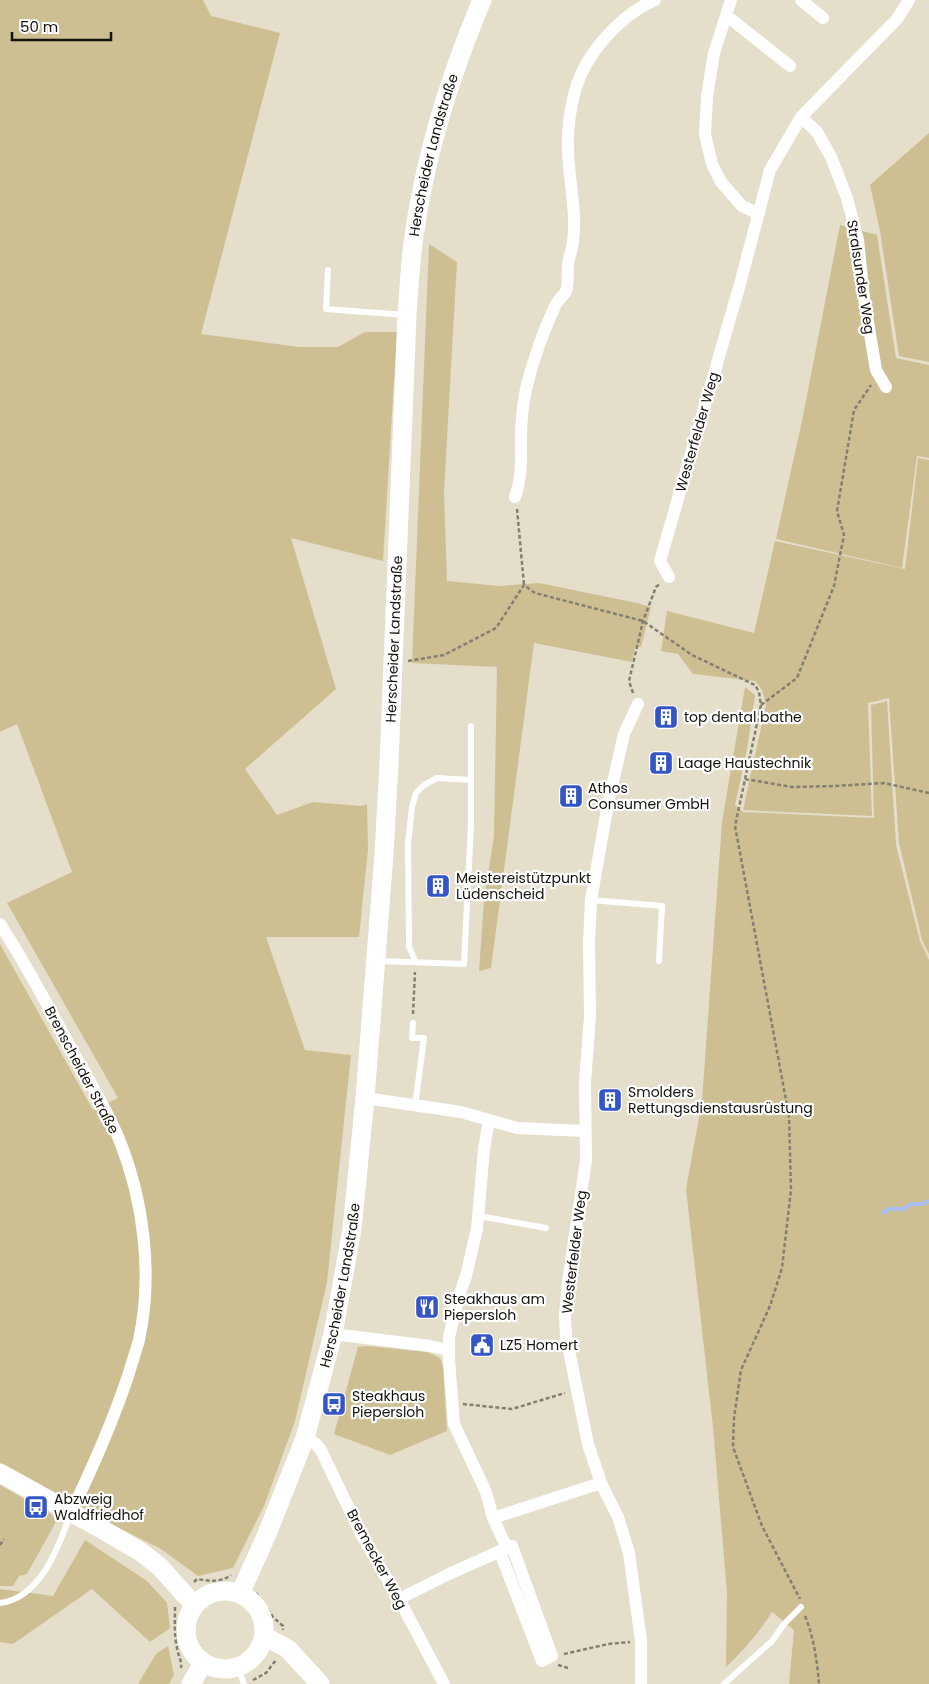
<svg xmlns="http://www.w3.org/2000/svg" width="929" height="1684" viewBox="0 0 929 1684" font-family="Poppins,sans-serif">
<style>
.green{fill:#cebf92}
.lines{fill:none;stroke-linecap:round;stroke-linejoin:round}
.stream{stroke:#aabff2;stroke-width:4}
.path{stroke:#837f71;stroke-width:2.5;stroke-dasharray:4 2.5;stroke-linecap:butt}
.lane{stroke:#fff;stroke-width:6}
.street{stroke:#fff;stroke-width:12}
.secondary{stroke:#fff;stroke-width:19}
.labels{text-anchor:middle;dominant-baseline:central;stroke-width:4.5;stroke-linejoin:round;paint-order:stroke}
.street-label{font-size:14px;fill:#14120b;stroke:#fff}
.poi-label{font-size:14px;fill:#14120b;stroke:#fff;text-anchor:start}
</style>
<rect width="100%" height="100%" fill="#e4deca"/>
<path class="green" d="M 0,0 L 203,0 L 211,16 L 280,33 L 201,334 L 299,347 L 338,347 L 365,332 L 397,332 L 383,561 L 291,538 L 336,689 L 245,769 L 277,815 L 313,802 L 361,806 L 367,804 L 368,849 L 359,937 L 266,937 L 305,1050 L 351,1055 L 327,1282 L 295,1421 L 264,1506 L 233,1568 L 198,1576 L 161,1549 L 0,1468 L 0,944 L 93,1110 L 118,1098 L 7,903 L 72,872 L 17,724 L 0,732 Z
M 929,133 L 929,362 L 899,356 L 880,231 L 870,185 Z
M 840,225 L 877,235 L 896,358 L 929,365 L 929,458 L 917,456 L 902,568 L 776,539 L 803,416 Z
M 429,244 L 457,262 L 444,492 L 447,581 L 499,586 L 539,583 L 637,603 L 651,607 L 641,647 L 635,647 L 632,662 L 534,643 L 491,968 L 479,971 L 484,900 L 494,836 L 497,667 L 412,663 Z
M 918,458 L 929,460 L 929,954 L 922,940 L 899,843 L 889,698 L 868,703 L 872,816 L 743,810 L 766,705 L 762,690 L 755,681 L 693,674 L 678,654 L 661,651 L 667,611 L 754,633 L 775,541 L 905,569 Z
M 745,687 L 755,695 L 747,749 L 735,805 L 743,812 L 874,818 L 871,705 L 887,701 L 896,845 L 920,941 L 929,960 L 929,1684 L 789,1684 L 794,1630 L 772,1612 C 759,1633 744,1650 726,1667 L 727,1593 L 713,1427 L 686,1189 L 702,1101 L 722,822 Z
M 366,1346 L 427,1352 L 440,1358 L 443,1367 L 447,1431 L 390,1455 L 334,1434 L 358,1347 Z
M 0,1485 L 58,1518 L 27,1574 L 19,1576 L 13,1586 L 0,1586 Z
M 85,1540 L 147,1581 L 167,1603 L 170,1628 L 150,1642 L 92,1589 L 13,1644 L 0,1642 L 0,1589 L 53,1596 Z
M 168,1646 L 174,1675 L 169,1684 L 138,1684 L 156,1654 Z"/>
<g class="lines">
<path class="stream" d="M 883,1213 L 889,1209 L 904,1209 L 910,1204 L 922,1204 L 929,1201"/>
<path class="path" d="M 517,509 L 524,585
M 408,661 L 444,655 L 496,628 L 524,585 L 535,593 L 643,621 L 692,655 L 755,685 L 759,692 L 761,705 L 735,826 L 789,1116 L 791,1190 L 782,1268 L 770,1306 L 741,1370 L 734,1418 L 733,1447 L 762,1526 L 800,1599
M 633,693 L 629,681 L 643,621 L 656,587 L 661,583
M 761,705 L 797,678 L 834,586 L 844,535 L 837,511 L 854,410 L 871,385
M 745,779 L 792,787 L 835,786 L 884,783 L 929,793
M 413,1014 L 415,972
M 463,1404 L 512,1409 L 565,1393
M 0,1545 L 4,1539
M 194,1582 L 197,1579 C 209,1581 220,1583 231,1575
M 256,1593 L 273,1617 L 283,1626 L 283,1630
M 175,1607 C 175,1621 174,1635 177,1648 C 178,1656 182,1660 181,1668
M 805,1616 C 814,1638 817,1660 819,1684
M 564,1654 L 608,1644 L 630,1642
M 558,1665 L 568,1668
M 253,1680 L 266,1673 L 276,1660"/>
<path class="lane" d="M 328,270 L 326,309 L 405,315
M 591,900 L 662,906 L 659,961
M 379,961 L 464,964 L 471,824 L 471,726
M 415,961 L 409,946 L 408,844 L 412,807 L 416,793 L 424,785 L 437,778 L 471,780
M 413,1023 L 412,1038 L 424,1038 L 415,1106
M 479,1216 L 546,1228
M 0,1603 C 40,1598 58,1549 70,1515
M 238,1667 L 244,1684
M 724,1684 L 772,1641 L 784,1624 L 801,1607"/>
<path class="street" d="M 731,0 L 714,53 L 707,96 L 705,134 L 712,164 L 721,182 L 742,206 L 759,214
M 801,0 L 823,18
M 727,16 L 790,66
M 801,117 L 817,132 L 831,157 L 847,198 L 858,240 L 864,298 L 876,370 L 886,387
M 515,497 C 522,478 521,458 521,438 C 521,422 523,404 526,389 C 533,360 543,332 555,306 C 557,300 564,296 566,291 C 569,283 567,272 568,264 C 569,257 572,250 573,242 C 577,212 569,182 568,151 C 567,132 570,110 575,91 C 585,54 620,15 655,0
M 669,577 L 660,561 L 740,284 L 770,170 L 801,117 L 897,19 L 909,0
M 638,704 L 624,734 L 608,804 L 591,900 L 589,942 L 590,1016 L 585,1082 L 586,1160 L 568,1282 L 565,1316 L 566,1336 L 588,1444 L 601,1483 L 618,1517 L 629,1553 L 641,1641 L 641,1684
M 0,924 C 24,961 45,1000 66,1039 C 84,1072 105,1105 119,1139 C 144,1201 153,1275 139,1340 C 136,1351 132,1362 129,1373 C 113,1421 93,1467 71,1512
M 365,1098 L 461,1112 L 517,1128 L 584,1131
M 333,1334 L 430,1346 L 449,1350
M 305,1438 L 315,1443 L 321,1450 L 361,1534 L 399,1599 L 444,1684
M 493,1518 L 601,1483
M 500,1552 L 542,1661 L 552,1656 L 512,1546 L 507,1548
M 399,1599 L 449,1574 L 507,1548 L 493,1518 L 486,1492 L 454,1424 L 449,1360 L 449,1337 L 458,1299 L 466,1276 L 477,1229 L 484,1149 L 489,1120"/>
<g class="secondary">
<path d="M 0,1473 L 105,1531 L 141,1552 L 160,1567 L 194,1605"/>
<circle cx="225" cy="1630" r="39"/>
<path id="s1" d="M 240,1594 L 267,1534 L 305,1438 L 333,1334 L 352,1229 L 365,1098 L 384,854 L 389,763 L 407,315 C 409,291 410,267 413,243 C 424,159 449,78 482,0"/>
<path d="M 264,1636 L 288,1649 L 320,1684"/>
<path d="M 191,1684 L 203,1663"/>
</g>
</g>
<defs>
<symbol id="building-square" viewBox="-11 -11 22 22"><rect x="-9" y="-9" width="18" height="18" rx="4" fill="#3455c6" stroke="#fff"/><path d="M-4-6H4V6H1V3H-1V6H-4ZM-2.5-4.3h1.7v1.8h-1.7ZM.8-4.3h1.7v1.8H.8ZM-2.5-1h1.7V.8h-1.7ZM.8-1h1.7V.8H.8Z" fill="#fff"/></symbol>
<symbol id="restaurant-square" viewBox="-11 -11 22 22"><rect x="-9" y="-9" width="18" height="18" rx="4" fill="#3455c6" stroke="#fff"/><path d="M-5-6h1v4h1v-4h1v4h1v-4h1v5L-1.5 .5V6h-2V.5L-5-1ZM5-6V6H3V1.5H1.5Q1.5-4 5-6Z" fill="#fff"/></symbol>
<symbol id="civic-square" viewBox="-11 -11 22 22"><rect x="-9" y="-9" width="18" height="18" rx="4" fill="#3455c6" stroke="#fff"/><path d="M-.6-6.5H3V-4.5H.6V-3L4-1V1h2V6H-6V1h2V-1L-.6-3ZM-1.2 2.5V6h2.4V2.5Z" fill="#fff"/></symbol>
<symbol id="bus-square" viewBox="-11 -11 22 22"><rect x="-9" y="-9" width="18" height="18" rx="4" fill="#3455c6" stroke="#fff"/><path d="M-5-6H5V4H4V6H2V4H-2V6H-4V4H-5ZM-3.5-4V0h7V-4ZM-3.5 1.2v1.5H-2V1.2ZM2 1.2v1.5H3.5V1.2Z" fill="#fff"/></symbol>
</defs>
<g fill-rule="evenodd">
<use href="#building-square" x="652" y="703" width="28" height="28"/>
<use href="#building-square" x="647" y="749" width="28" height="28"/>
<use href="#building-square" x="557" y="782" width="28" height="28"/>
<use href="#building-square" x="424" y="872" width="28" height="28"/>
<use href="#building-square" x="596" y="1086" width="28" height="28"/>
<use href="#restaurant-square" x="413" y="1293" width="28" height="28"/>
<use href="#civic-square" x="468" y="1331" width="28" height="28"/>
<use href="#bus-square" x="320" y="1390" width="28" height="28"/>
<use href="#bus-square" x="22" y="1493" width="28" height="28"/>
</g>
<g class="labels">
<g class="street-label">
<text stroke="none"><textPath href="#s1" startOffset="1462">Herscheider Landstraße</textPath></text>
<text transform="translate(861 277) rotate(81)">Stralsunder Weg</text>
<text transform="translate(697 432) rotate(-74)">Westerfelder Weg</text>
<text stroke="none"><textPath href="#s1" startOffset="975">Herscheider Landstraße</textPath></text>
<text transform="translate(82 1070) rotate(62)">Brenscheider Straße</text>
<text transform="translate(574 1252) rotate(-83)">Westerfelder Weg</text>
<text stroke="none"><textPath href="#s1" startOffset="326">Herscheider Landstraße</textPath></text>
<text transform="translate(377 1559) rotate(62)">Bremecker Weg</text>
</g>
<g class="poi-label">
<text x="684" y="717">top dental bathe</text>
<text x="678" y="763">Laage Haustechnik</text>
<text x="588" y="788">Athos<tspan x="588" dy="16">Consumer GmbH</tspan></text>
<text x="456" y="878">Meistereistützpunkt<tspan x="456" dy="16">Lüdenscheid</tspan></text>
<text x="628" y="1092">Smolders<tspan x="628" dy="16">Rettungsdienstausrüstung</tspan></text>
<text x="444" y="1299">Steakhaus am<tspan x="444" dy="16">Piepersloh</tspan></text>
<text x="500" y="1345">LZ5 Homert</text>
<text x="352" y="1396">Steakhaus<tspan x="352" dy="16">Piepersloh</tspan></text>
<text x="54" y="1499">Abzweig<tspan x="54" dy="16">Waldfriedhof</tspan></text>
</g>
</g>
<path d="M12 32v8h99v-8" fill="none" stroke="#14120b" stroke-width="2.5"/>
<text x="20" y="32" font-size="15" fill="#14120b" stroke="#ffffff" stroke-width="4" paint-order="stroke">50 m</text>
</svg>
